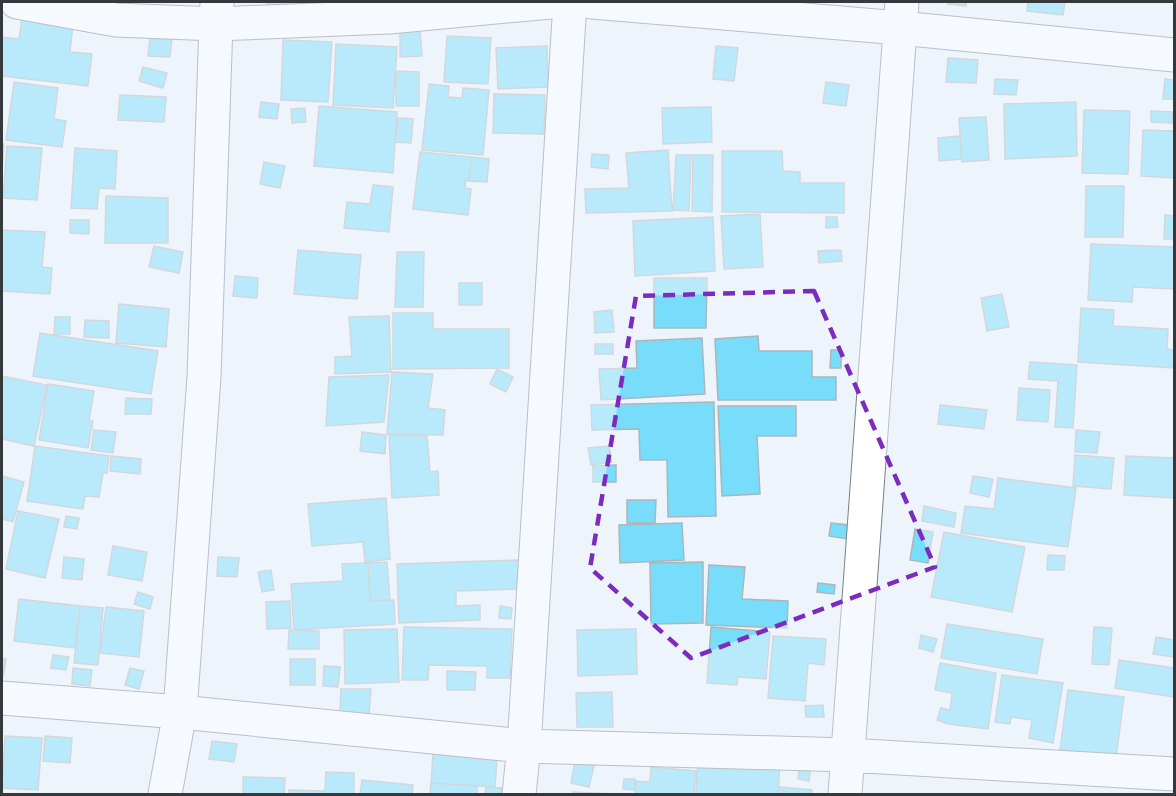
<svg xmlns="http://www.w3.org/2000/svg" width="1176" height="796" viewBox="0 0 1176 796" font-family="Poppins,sans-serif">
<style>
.building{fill:#78ddfa;stroke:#acb6b9;stroke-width:1.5}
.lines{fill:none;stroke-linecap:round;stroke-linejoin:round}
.minor-casing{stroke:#7a8086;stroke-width:35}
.minor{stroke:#fff;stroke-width:33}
.marked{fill:none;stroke:#7b2cbf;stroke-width:4.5;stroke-dasharray:12 8;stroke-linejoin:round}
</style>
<rect width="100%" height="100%" fill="#eef4fb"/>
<path class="building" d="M 267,2 L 331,2 L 330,11 L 267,9 Z
M 948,2 L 966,2 L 966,6 L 948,4 Z
M 1028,2 L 1065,2 L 1063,15 L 1027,11 Z
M 22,18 L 73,24 L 70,52 L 92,54 L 88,86 L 2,76 L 2,37 L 19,39 Z
M 420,30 L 422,56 L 400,57 L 400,31 Z
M 447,36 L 491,38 L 488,84 L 444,82 Z
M 150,37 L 172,38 L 170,57 L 148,56 Z
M 283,40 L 332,42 L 328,102 L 281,100 Z
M 336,44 L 397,47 L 393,108 L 333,105 Z
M 547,46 L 548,87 L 498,89 L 496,48 Z
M 716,46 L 738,48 L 734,81 L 713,79 Z
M 948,58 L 978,60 L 976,83 L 946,82 Z
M 143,67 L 167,73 L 163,88 L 139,81 Z
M 396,71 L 419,72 L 419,106 L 396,106 Z
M 995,79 L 1018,80 L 1016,95 L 994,94 Z
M 1165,79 L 1174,80 L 1174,99 L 1163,99 Z
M 14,82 L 58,88 L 54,119 L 66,121 L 62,147 L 6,140 Z
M 826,82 L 849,85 L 846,106 L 823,103 Z
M 429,84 L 449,86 L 448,97 L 462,98 L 463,88 L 489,90 L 483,155 L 422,150 Z
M 494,94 L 545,95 L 544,134 L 493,133 Z
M 120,95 L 166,97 L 164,122 L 118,120 Z
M 261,102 L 279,104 L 277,119 L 259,117 Z
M 1076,102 L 1077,156 L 1005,159 L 1004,104 Z
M 319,106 L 397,112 L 393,173 L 314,166 Z
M 711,107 L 712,142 L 663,144 L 662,108 Z
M 305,108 L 306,122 L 292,123 L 291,109 Z
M 1084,110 L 1130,111 L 1128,174 L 1082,173 Z
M 1151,111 L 1173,112 L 1172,123 L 1151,122 Z
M 986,117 L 989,160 L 962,162 L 959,118 Z
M 398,118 L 413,119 L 411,143 L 395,142 Z
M 1143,130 L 1174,131 L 1174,178 L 1141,176 Z
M 960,136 L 962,159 L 939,161 L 938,138 Z
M 2,144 L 4,144 L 2,172 Z
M 7,146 L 42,148 L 37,200 L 3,198 Z
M 75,148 L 117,151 L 115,189 L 99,188 L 97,209 L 71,208 Z
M 668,150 L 672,211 L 586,213 L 585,189 L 629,188 L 626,153 Z
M 722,151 L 782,151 L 783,171 L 800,172 L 800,183 L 844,183 L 844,213 L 722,212 Z
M 420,152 L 472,157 L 469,181 L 466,180 L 465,188 L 471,189 L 468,215 L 413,209 Z
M 592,154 L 609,155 L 608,169 L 591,167 Z
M 676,155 L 691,155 L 689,211 L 673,210 Z
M 693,155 L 713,155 L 712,212 L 692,211 Z
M 472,157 L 489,159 L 487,182 L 469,181 Z
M 264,162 L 285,166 L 280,188 L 260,184 Z
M 373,185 L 393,187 L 389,232 L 344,228 L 347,202 L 370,204 Z
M 1086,186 L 1124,186 L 1123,237 L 1085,237 Z
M 106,196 L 168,198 L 168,243 L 105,243 Z
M 760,214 L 763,267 L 724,269 L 721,216 Z
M 1165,215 L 1174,216 L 1174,239 L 1164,239 Z
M 713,217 L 715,271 L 635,276 L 633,221 Z
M 826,217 L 837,217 L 838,227 L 826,228 Z
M 70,220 L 89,220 L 89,234 L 70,233 Z
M 2,230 L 45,232 L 42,267 L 52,268 L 50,294 L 2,291 Z
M 1091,244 L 1174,247 L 1174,289 L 1133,287 L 1132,302 L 1088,300 Z
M 154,246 L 183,252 L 179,273 L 149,267 Z
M 298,250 L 361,255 L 357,299 L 294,294 Z
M 841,250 L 842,261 L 819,263 L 818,251 Z
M 397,252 L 424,252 L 423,307 L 395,307 Z
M 235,276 L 258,278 L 257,298 L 233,296 Z
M 654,278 L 707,278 L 706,328 L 654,328 Z
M 459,283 L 482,283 L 482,305 L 459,305 Z
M 1002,294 L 1009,327 L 987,331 L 981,298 Z
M 119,304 L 169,309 L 166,347 L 116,343 Z
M 1081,308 L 1114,310 L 1113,326 L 1168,329 L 1167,349 L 1174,350 L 1174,368 L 1078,362 Z
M 612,310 L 614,332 L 595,333 L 594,312 Z
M 393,313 L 433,313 L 433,329 L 509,329 L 509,368 L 393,369 Z
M 389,316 L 391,372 L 335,374 L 335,357 L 352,356 L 349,317 Z
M 55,317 L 70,317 L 70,334 L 54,334 Z
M 85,320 L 109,321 L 109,338 L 84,337 Z
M 40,333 L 158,351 L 151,394 L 33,376 Z
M 758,336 L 759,351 L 812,351 L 812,377 L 836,377 L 836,400 L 718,400 L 715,339 Z
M 702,338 L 705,394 L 601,400 L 599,369 L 637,368 L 636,341 Z
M 595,344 L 613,344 L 613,354 L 595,354 Z
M 831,350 L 841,350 L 841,368 L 830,368 Z
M 1030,362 L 1077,365 L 1073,428 L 1055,427 L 1058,381 L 1028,379 Z
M 497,369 L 513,377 L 506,392 L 490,384 Z
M 392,372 L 433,374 L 428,408 L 445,410 L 443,435 L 387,434 Z
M 389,375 L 384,422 L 326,426 L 329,377 Z
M 2,376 L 47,385 L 34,446 L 2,439 Z
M 48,384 L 94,391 L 89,421 L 93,421 L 88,448 L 39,440 Z
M 1019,388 L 1050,390 L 1048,422 L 1017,420 Z
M 126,398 L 152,399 L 151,414 L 125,414 Z
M 714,402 L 716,516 L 668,517 L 667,460 L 640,460 L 639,429 L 592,430 L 591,405 Z
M 940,405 L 987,410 L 984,429 L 938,424 Z
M 718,406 L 796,406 L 796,436 L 757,436 L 760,494 L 722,496 Z
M 94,430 L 116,432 L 113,453 L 91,450 Z
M 1076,430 L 1100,432 L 1097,453 L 1075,452 Z
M 362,432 L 386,435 L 385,454 L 360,451 Z
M 389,435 L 427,436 L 430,472 L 438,471 L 439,495 L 392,498 Z
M 35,446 L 109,456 L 107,473 L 103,473 L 99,497 L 85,496 L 83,509 L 27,501 Z
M 609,446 L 611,462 L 591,465 L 588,448 Z
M 1075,455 L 1114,458 L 1111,489 L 1073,486 Z
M 111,456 L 141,459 L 140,474 L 110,471 Z
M 1126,456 L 1174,458 L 1174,498 L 1124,495 Z
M 616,465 L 616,482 L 593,482 L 593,466 Z
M 2,476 L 24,482 L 13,522 L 2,519 Z
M 973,476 L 993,479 L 989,497 L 970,493 Z
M 998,478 L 1076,488 L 1068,547 L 961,533 L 965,506 L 994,509 Z
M 386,498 L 390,559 L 365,562 L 363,542 L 312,546 L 308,504 Z
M 627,500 L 656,500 L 655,523 L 627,523 Z
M 924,506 L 956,513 L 954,527 L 922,521 Z
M 18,511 L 59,519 L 45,578 L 6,569 Z
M 66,516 L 79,518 L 77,529 L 64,527 Z
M 682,523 L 684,560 L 620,563 L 619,525 Z
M 831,523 L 849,525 L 847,539 L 829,536 Z
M 915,529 L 933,532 L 928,563 L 910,560 Z
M 944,532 L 1025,547 L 1012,612 L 931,597 Z
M 113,546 L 147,552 L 142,581 L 108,575 Z
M 1048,555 L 1065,556 L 1064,570 L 1047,570 Z
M 64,557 L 84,559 L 82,580 L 62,578 Z
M 218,557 L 239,558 L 237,577 L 217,576 Z
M 519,560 L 520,589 L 456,591 L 456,606 L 480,605 L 480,620 L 399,623 L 397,564 Z
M 387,562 L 390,600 L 370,601 L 368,563 Z
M 703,562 L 703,623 L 651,624 L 650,563 Z
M 368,563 L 370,601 L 394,600 L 395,624 L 294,630 L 291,584 L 343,581 L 342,564 Z
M 709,565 L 745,567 L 742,599 L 788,601 L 787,628 L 706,625 Z
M 271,570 L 274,590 L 262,592 L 258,572 Z
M 818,583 L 835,585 L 834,594 L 817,592 Z
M 138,592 L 153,597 L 150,609 L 134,604 Z
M 19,599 L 80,606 L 75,648 L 14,641 Z
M 290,601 L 291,628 L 267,629 L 266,602 Z
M 80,606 L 103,608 L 98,665 L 74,663 Z
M 500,606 L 512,608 L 511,619 L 499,618 Z
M 106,607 L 144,611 L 139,657 L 100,653 Z
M 947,624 L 1043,639 L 1037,674 L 941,658 Z
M 404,627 L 512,629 L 510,678 L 487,678 L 487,666 L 429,665 L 428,680 L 402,680 Z
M 711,627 L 770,632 L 766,679 L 738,677 L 737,685 L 707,683 Z
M 1094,627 L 1112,628 L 1109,665 L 1092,664 Z
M 397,629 L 399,682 L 345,684 L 344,630 Z
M 636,629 L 637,674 L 578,676 L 577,630 Z
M 289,630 L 319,631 L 319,649 L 288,649 Z
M 921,635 L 937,639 L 933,652 L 919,648 Z
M 773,636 L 826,639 L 824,665 L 808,663 L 805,701 L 768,698 Z
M 1156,637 L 1174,640 L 1174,657 L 1153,654 Z
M 53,655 L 69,657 L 66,670 L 51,668 Z
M 2,659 L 6,659 L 3,677 L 2,677 Z
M 290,659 L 315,659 L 315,685 L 290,685 Z
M 1119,660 L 1174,668 L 1174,697 L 1115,688 Z
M 940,663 L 996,673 L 988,729 L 948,724 L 937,720 L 941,708 L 950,710 L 952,693 L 935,690 Z
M 324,666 L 340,667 L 338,687 L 323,686 Z
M 73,668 L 92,670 L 90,686 L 72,684 Z
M 130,668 L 144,671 L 139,689 L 125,685 Z
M 447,671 L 476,672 L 475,690 L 447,690 Z
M 1002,675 L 1063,683 L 1053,743 L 1029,738 L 1032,720 L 1011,717 L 1010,724 L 995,722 Z
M 341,689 L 371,689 L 369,714 L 340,713 Z
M 1068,690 L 1124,697 L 1116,758 L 1060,750 Z
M 612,692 L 613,727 L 577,727 L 576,693 Z
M 823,705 L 824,717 L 806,717 L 805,706 Z
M 5,736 L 42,738 L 38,790 L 2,788 Z
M 45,736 L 72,738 L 70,763 L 43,761 Z
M 212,741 L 237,744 L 234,762 L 209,759 Z
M 433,754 L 497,759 L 495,787 L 431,783 Z
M 698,759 L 780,763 L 778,794 L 696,794 Z
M 575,761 L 594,766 L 589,787 L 571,783 Z
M 800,763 L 811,764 L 809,781 L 798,779 Z
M 651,767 L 696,771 L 694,794 L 635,794 L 636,781 L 650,782 Z
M 326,772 L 354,773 L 354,794 L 289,794 L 289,790 L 325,791 Z
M 243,777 L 285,778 L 284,794 L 243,794 Z
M 624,779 L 635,779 L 635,790 L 623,789 Z
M 362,780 L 413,785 L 412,794 L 360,794 Z
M 431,783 L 477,786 L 477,794 L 430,794 Z
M 486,787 L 502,788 L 501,794 L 485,794 Z
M 780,787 L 812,790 L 812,794 L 780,794 Z
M 573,792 L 615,794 L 573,794 Z"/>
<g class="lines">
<defs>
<path id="minor" d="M 17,2 L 116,20 L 216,24 L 217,3
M 592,2 L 900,28 L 1174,55
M 2,698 L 180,712 L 524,746 L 848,755 L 1174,774
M 165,794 L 180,712 L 204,377 L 216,24 L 389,17 L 551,2
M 519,794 L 524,746 L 570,2
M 845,794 L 902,2"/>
</defs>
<use href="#minor" class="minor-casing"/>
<use href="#minor" class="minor"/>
</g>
<path d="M0 0H1176V796H0ZM 814,291 L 935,567 L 691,658 L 590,568 L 636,296 Z" fill="#eef4fb" fill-opacity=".55" fill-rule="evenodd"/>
<path class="marked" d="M 814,291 L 935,567 L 691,658 L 590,568 L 636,296 Z"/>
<rect width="1176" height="796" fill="none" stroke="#36393c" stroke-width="6"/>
</svg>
